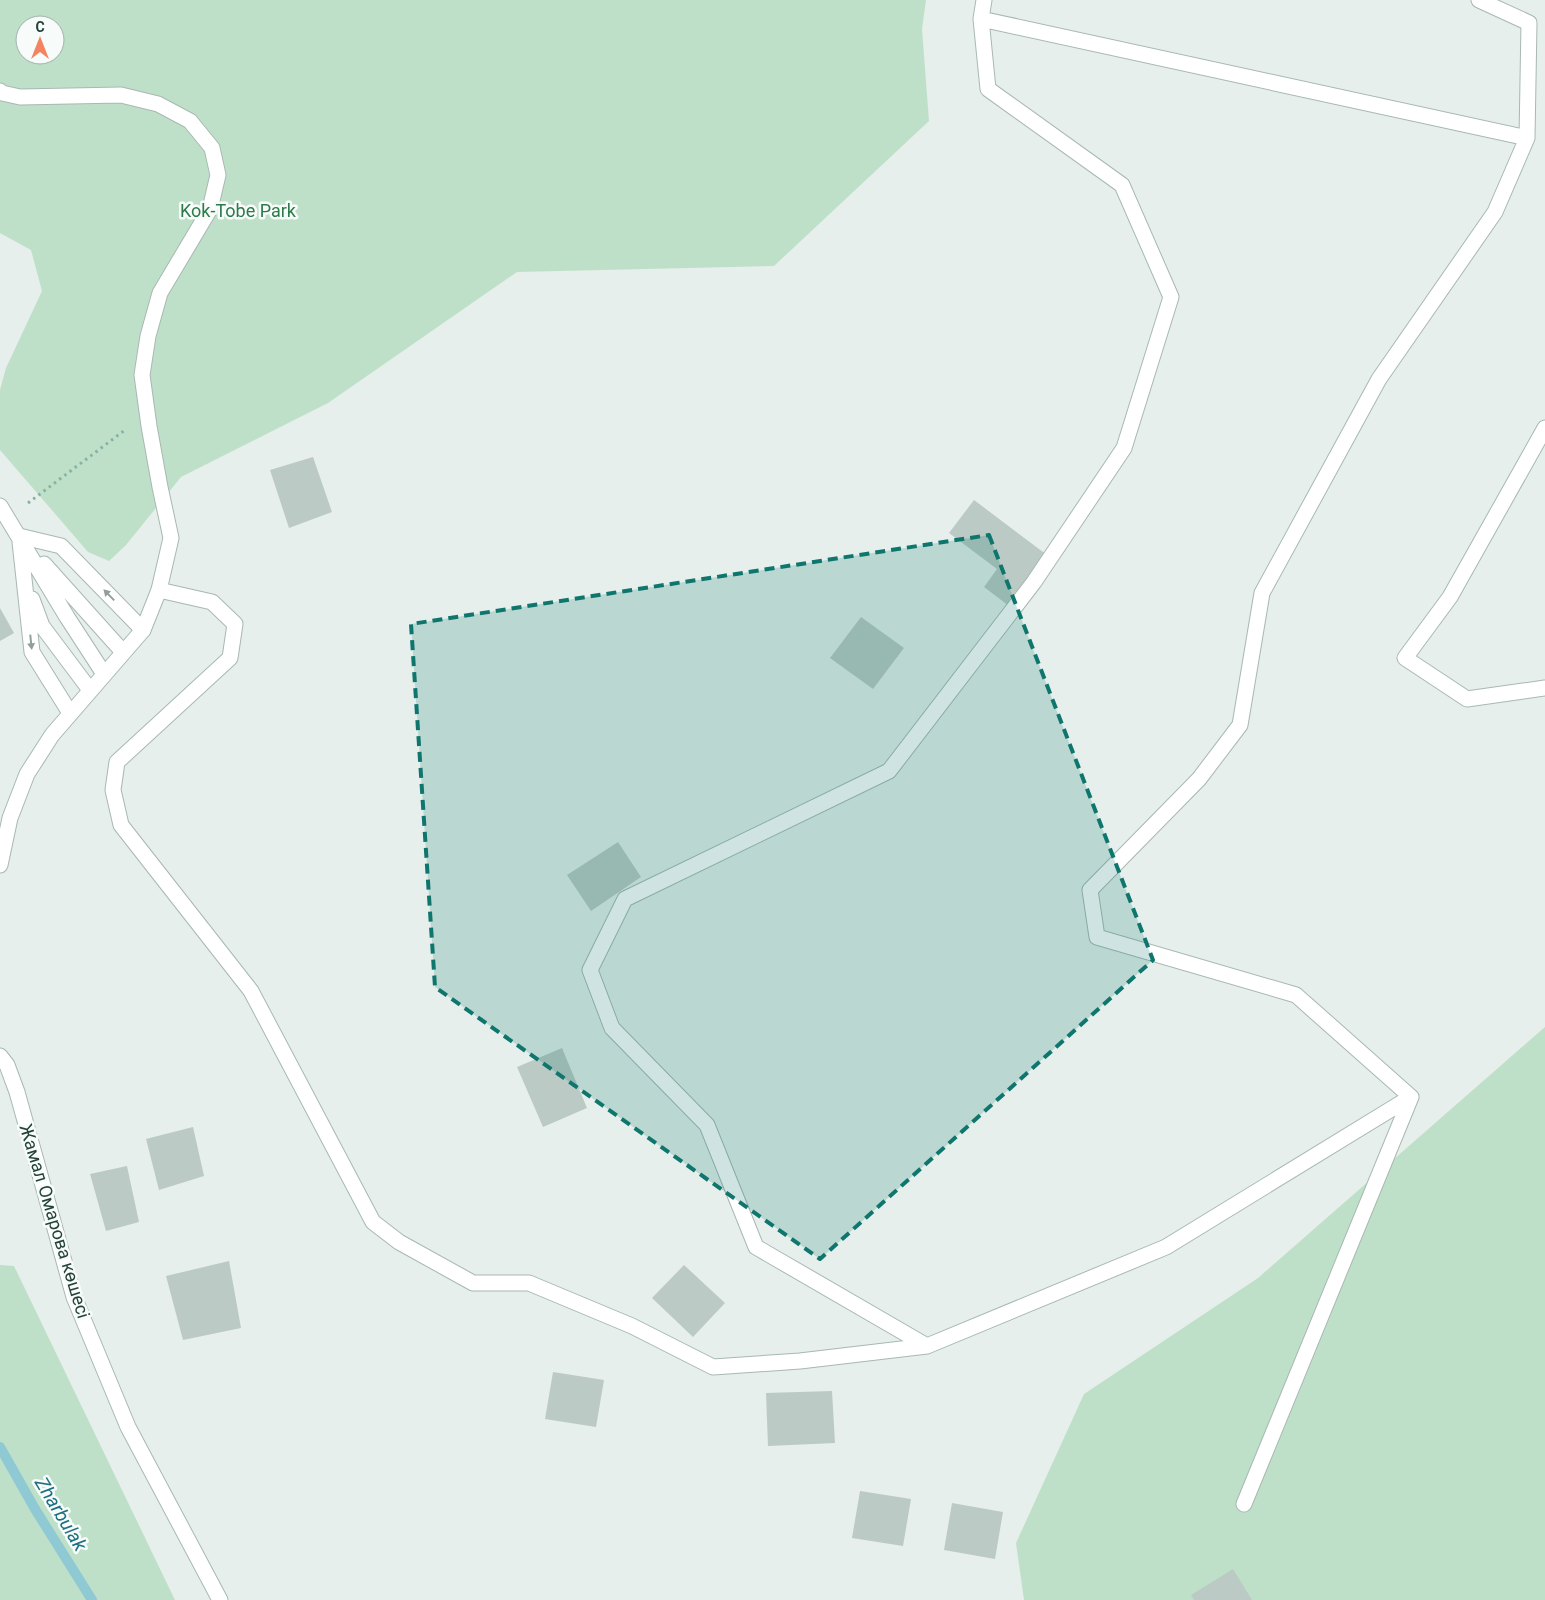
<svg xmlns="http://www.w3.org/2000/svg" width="1545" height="1600" viewBox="0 0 1545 1600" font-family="Roboto,sans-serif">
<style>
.green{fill:#bfe0c8;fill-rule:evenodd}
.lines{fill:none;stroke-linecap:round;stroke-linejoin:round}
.stream{stroke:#8ec9d4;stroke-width:10}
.building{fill:#bbcac4}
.lane-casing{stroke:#a8b8b2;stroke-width:17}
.street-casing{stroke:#a8b8b2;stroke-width:17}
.path{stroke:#86b3a5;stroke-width:3;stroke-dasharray:2.5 4;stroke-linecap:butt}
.lane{stroke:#fff;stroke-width:15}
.street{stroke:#fff;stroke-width:15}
.oneway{fill:#92a09c}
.marked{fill:#0f766e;fill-opacity:0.2;stroke:#0f766e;stroke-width:4;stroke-dasharray:10 6;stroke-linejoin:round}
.labels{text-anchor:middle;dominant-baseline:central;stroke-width:5;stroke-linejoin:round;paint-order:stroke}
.park-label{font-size:18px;fill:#2d7a4b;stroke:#f7fbf9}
.street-label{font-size:18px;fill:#24423a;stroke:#f7fbf9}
.water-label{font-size:19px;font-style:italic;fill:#1c6f80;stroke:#f7fbf9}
</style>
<rect width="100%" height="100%" fill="#e6efeb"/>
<path class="green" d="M 0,0 L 926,0 L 922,29 L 929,121 L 774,266 L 517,272 L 328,403 L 181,477 L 126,545 L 109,561 L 88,552 L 0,450 L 0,390 L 6,368 L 42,291 L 31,250 L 0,233 ZM 25,25 L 55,25 L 55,55 L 25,55 Z
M 1545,1027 L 1545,1600 L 1024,1600 L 1016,1543 L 1084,1394 L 1258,1278 Z
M 0,1265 L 14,1266 L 175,1600 L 0,1600 Z"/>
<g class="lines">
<path class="stream" d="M 0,1447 L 35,1509 L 92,1600"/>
</g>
<path class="building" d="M 313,457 L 332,512 L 289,528 L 270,470 Z
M 974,500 L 1047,555 L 1009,606 L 984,587 L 997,569 L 949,533 Z
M 0,608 L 14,633 L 0,641 Z
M 861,617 L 904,648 L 873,689 L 830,658 Z
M 618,842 L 641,877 L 591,911 L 567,875 Z
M 562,1048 L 587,1108 L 543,1127 L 517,1067 Z
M 193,1127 L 204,1176 L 159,1190 L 146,1139 Z
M 127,1166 L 139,1222 L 106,1231 L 90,1174 Z
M 229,1261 L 241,1328 L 183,1340 L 166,1276 Z
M 684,1265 L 725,1303 L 693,1337 L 652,1298 Z
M 553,1372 L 604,1380 L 596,1427 L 545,1419 Z
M 832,1391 L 835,1443 L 768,1446 L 766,1393 Z
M 860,1491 L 911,1499 L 903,1546 L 852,1538 Z
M 952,1503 L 1003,1512 L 995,1559 L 944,1550 Z
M 1233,1569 L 1252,1600 L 1194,1600 L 1191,1595 Z"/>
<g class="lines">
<defs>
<path id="lane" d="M 981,19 L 1527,138 L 1529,23 L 1479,0
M 0,91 L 2,93 L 20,97 L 121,95 L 158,104 L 190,121 L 212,148 L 218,175 L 210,209 L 160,293 L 148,336 L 142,375 L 149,426 L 160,487 L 171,538 L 159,590 L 212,602 L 235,624 L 230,658 L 117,762 L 113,790 L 121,825 L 251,991 L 373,1222 L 399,1242 L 473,1283 L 529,1283 L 632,1326 L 713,1367 L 800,1361 L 927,1346 L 1166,1247 L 1411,1097
M 1545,428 L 1450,597 L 1405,658 L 1467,699 L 1545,688
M 0,506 L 67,617 L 104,674
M 19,536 L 61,546 L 143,630
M 20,542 L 32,652 L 70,713
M 44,564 L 123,652
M 32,599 L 42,626 L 90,690
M 927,1346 L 756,1247 L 707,1125 L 612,1028 L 590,970 L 625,899 L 889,771 L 1034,582 L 1124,448 L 1171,297 L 1122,185 L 988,89 L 981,19 L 984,0
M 1244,1504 L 1411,1097 L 1296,995 L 1097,937 L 1090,890 L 1199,779 L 1240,725 L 1262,593 L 1379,379 L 1495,212 L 1527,138"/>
<path id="street" d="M 0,865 L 10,818 L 27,774 L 52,735 L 143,630 L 159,590
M 0,1056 L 7,1065 L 17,1092 L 74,1297 L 128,1427 L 220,1600"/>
</defs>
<use href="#lane" class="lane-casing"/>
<use href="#street" class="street-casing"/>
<path class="path" d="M 28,503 L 125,430"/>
<use href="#lane" class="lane"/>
<use href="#street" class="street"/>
</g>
<defs><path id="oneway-solid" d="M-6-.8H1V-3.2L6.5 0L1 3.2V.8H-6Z" transform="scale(1.25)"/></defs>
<g class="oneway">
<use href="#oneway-solid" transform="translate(109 595) rotate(-134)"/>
<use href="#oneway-solid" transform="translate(31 642) rotate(84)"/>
</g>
<path class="marked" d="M 989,535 L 1153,960 L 820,1259 L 435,987 L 411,624 Z"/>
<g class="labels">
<g class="park-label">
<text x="238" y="210">Kok-Tobe Park</text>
</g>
<g class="street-label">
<text transform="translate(55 1221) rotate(73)">Жамал Омарова көшесі</text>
</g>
<g class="water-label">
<text transform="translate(61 1514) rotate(59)">Zharbulak</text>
</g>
</g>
<g transform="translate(40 40)"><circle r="24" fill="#f7fbf9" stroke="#a3b1ad"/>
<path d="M0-4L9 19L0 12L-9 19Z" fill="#f4845f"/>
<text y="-8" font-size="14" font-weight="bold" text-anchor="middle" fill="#24423a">С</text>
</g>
</svg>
